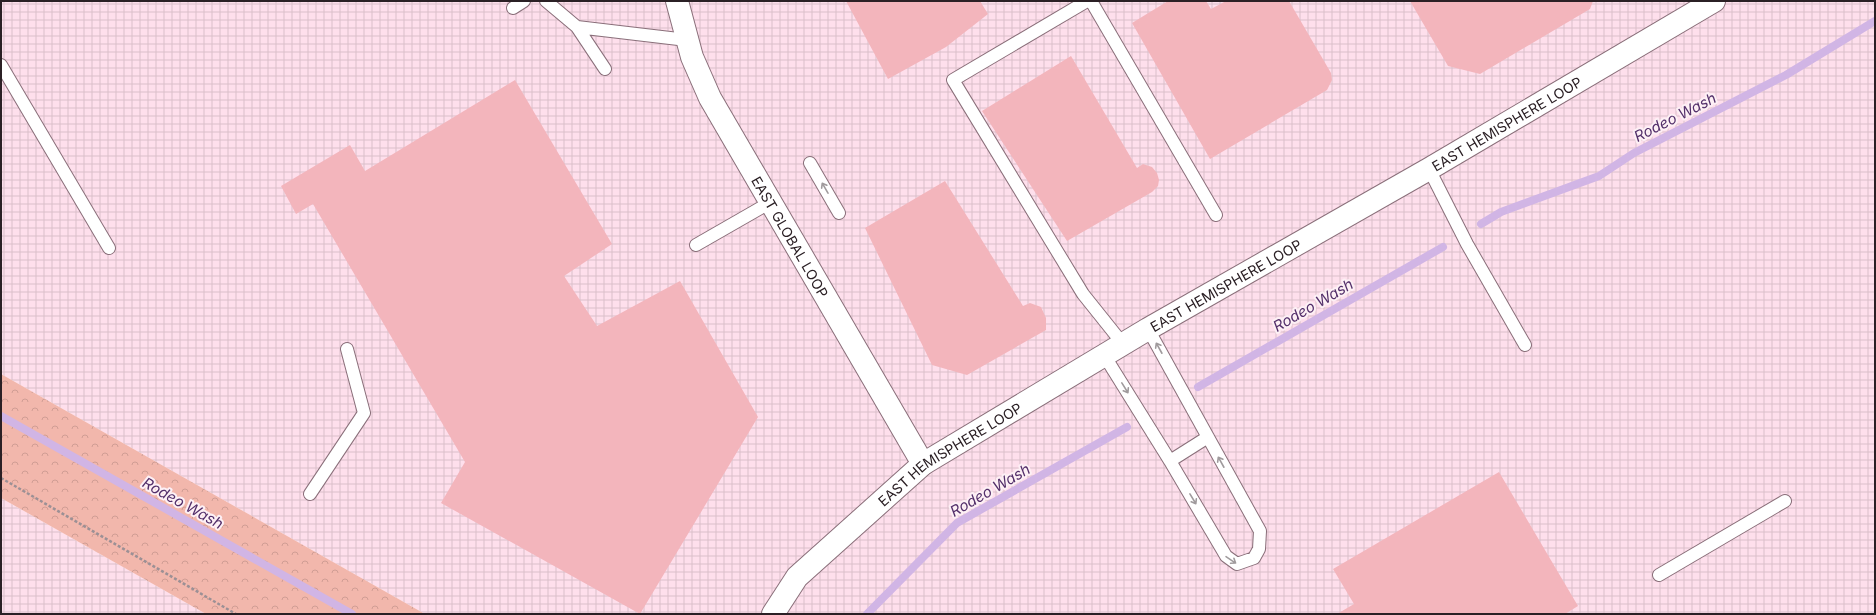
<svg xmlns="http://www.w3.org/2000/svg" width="1876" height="615" viewBox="0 0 1876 615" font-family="Inter,sans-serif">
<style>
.industrial{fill:url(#industrial-grid)}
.forest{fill:url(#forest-crowns)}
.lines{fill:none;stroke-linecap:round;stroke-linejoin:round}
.stream{stroke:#d1b5e5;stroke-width:8}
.building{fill:#f3b5bc}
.service-casing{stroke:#8a6f7a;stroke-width:14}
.minor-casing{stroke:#8a6f7a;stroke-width:24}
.path{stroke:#9c9095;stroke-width:2.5;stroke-dasharray:3 2;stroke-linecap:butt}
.service{stroke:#fff;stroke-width:12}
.minor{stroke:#fff;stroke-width:22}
.oneway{stroke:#a09b9d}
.labels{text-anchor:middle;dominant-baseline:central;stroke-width:4;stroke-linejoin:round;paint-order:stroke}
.street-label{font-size:14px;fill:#2b2025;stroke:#fdf0f5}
.water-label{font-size:15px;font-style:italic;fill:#532f6a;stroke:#fdf0f5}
</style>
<defs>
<pattern id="industrial-grid" width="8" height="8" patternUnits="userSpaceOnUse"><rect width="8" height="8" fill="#fedfec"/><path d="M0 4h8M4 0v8" fill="none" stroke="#dabfca"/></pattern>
<pattern id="forest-crowns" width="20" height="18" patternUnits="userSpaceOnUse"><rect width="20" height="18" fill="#f2b7ac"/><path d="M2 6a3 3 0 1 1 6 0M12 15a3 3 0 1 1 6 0" fill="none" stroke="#d09d94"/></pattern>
</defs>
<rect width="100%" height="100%" fill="#fdf0f5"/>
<path class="industrial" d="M 1,1 L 1875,1 L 1875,614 L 425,614 L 1,374 Z
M 1,498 L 206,614 L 1,614 Z"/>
<path class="forest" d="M 1,374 L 425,614 L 206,614 L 1,498 Z"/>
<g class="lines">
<path class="stream" d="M 1481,224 L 1501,212 L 1599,176 L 1634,153 L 1786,75 L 1875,21
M 1198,387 L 1443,247
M 1,416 L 352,614
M 867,614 L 957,523 L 1127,427"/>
</g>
<path class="building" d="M 846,1 L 980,1 L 988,14 L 946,47 L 888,79 Z
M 1168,1 L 1206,1 L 1211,9 L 1226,1 L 1289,1 L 1331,73 L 1332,80 L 1327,90 L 1210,159 L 1132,23 Z
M 1410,1 L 1593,1 L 1590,9 L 1480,74 L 1448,66 Z
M 1071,56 L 1137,168 L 1143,164 L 1152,167 L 1157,173 L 1159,180 L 1158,186 L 1152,192 L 1067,241 L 982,111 Z
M 515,80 L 612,244 L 564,276 L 597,326 L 680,281 L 758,417 L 640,614 L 441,503 L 465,462 L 313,204 L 296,214 L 281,186 L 350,145 L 365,171 Z
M 945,181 L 1023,306 L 1030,303 L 1041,307 L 1046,318 L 1046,330 L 967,375 L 932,365 L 865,228 Z
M 1499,472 L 1578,606 L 1565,614 L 1337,614 L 1354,604 L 1333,569 Z"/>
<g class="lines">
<defs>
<path id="service" d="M 546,1 L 577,27 L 605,69
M 1087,1 L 953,80 L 1083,294 L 1123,344
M 1091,1 L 1216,215
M 513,8 L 524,1
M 577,27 L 687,40
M 1,65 L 109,248
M 810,163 L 839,213
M 1429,169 L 1467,244 L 1525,345
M 696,245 L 771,202
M 1104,355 L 1170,461 L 1226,556 L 1237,564 L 1254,558 L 1259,549 L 1260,531 L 1148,329
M 1170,461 L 1208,437
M 310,494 L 364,413 L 347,349
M 1659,575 L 1785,501"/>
<g id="minor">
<path id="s1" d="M 677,1 L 692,57 L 710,98 L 923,464"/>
<path id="s2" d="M 773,614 L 797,577 L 923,464 L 1148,329 L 1429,169 L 1714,1"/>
</g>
</defs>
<use href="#service" class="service-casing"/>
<use href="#minor" class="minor-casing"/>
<path class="path" d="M 1,478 L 236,614"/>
<use href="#service" class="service"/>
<use href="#minor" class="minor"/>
</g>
<defs><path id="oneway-shaft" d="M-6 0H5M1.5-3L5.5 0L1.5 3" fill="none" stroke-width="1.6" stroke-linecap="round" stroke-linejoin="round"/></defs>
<g class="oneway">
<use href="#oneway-shaft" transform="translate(825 188) rotate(-120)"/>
<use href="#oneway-shaft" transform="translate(1159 348) rotate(-119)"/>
<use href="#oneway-shaft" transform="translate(1125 388) rotate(58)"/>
<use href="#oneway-shaft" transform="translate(1221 462) rotate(-119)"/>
<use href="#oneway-shaft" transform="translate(1193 499) rotate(59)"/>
<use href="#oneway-shaft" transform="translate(1231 560) rotate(34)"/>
</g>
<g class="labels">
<g class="street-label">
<text stroke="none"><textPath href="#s2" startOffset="889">EAST HEMISPHERE LOOP</textPath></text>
<text stroke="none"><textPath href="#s1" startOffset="263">EAST GLOBAL LOOP</textPath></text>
<text stroke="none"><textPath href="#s2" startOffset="565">EAST HEMISPHERE LOOP</textPath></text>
<text stroke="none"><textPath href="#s2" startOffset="241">EAST HEMISPHERE LOOP</textPath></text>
</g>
<g class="water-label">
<text transform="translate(1675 117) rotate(-27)">Rodeo Wash</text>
<text transform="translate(1313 305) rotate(-30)">Rodeo Wash</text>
<text transform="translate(990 490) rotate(-30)">Rodeo Wash</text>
<text transform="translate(183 503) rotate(29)">Rodeo Wash</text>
</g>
</g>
<rect width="1876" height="615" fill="none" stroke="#2b2025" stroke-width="4"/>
</svg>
